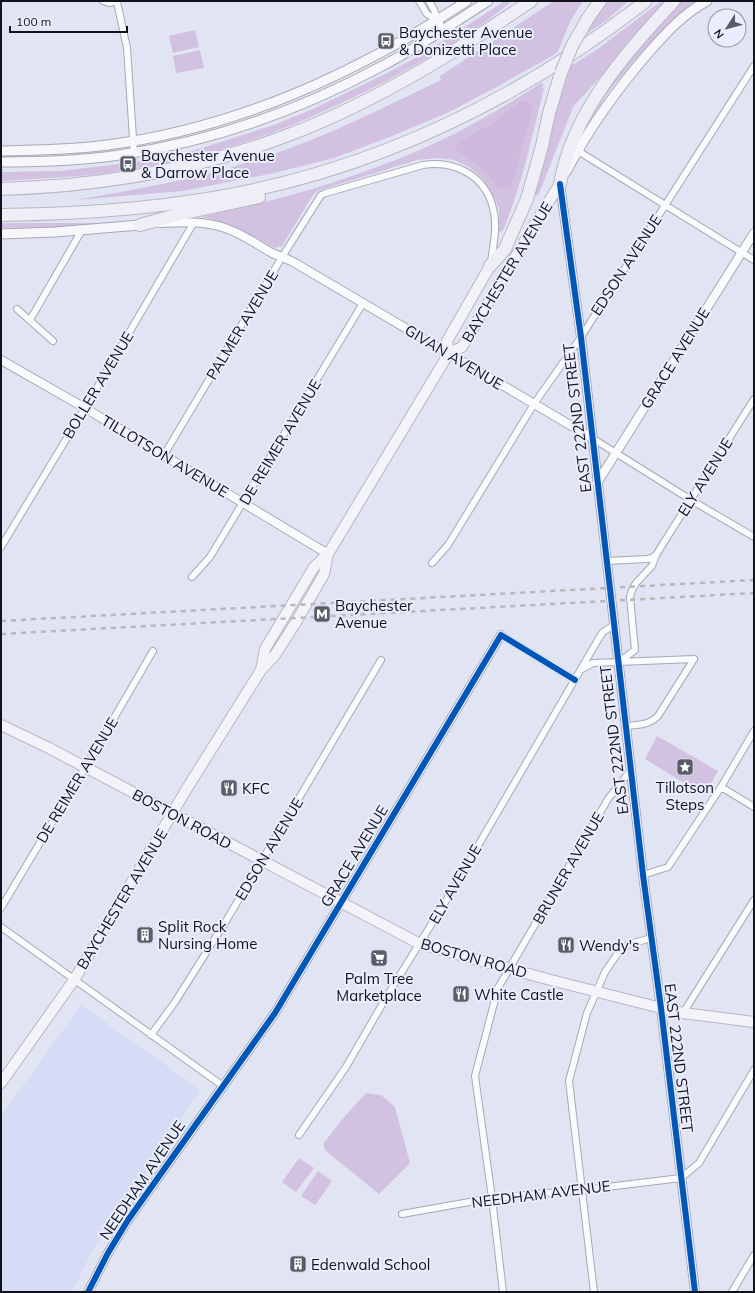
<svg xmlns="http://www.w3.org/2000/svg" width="755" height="1293" viewBox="0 0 755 1293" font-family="Mulish,sans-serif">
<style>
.built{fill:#d6dcf5}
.green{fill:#d3c1e2}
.forest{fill:#cdb9db}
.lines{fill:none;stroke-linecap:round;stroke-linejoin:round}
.minor-casing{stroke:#a6a9b4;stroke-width:8}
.tertiary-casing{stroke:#a6a9b4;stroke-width:10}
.secondary-casing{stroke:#a6a9b4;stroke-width:11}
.primary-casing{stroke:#b8b7c5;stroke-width:12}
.motorway-casing{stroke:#b8b7c5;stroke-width:14}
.minor{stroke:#fafbfd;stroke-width:6}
.tertiary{stroke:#fafbfd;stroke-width:8}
.secondary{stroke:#f7f7fb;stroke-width:9}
.primary{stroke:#f4f3f9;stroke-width:10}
.motorway{stroke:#efedf6;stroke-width:12}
.rail{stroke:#b6b8bb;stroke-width:2.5;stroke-dasharray:5 5;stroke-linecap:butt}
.motorway-bridge-casing{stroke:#b8b7c5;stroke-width:14;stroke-linecap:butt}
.motorway-bridge{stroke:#efedf6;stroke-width:12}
.cycleway-casing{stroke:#e9edfd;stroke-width:8}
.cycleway{stroke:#0057b8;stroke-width:6}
.labels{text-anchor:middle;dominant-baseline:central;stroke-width:4;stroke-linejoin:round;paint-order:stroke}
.poi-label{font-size:15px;fill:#11131c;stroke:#e9edfd;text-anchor:start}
.street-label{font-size:15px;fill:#11131c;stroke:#e9edfd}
</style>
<rect width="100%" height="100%" fill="#e1e4f2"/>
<path class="built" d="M 81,1005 L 201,1090 L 93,1249 L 72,1292 L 1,1292 L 1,1116 Z"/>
<path class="green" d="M 505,1 L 512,1 C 475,32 432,56 390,79 C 321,115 249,146 173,162 C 116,175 58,178 1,181 L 1,172 L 60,171 L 143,161 L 189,152 L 274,125 L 313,109 L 389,72 L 417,57 L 419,58 L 427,53 L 427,51 Z
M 554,1 L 583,1 L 571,20 L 557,53 L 500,85 L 449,112 L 392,136 L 334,158 L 270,174 L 182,191 L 75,200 C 133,190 192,180 249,162 C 316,142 379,110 441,80 L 440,76 Z
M 606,1 L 628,1 L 607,20 L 585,35 L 589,25 Z
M 661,1 L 669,1 L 573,107 L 538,196 L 533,193 L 554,108 L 569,67 L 598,49 Z
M 680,1 L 701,1 L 662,32 L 634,61 L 609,91 L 583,131 L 582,128 L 612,79 Z
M 195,30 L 199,47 L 173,53 L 169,36 Z
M 200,50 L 204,68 L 176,73 L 173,56 Z
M 541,83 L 544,84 L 542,88 L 544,88 C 532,136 522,185 503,231 L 499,232 L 499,209 L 491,191 L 483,179 L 469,167 L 454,160 L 439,158 L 417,160 L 317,191 L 313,195 L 282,246 L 275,248 C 251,234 229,222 201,217 C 243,207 286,198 328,184 C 372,170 419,152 460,131 C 488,116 515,100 541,83 Z
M 1,223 L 105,223 L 69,227 L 1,228 Z
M 657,736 L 718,771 L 704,795 L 645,759 Z
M 366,1093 L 381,1095 L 395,1107 L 410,1163 L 379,1194 L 325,1150 L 323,1144 L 345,1116 Z
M 299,1158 L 314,1168 L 296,1192 L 282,1182 Z
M 318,1171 L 332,1181 L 315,1205 L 301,1196 Z"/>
<path class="forest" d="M 521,101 L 528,101 L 533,106 L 528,129 L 521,148 L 516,172 L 510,187 L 499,188 C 489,176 479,164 466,156 C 462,153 456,151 454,146 L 474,133 L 493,123 Z"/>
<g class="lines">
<defs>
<path id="minor" d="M 103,1 L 109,3 L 117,1
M 419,1 L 427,14 L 437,20
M 429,1 L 434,10 L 443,30
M 117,2 L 127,48 L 134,153
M 578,151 L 754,260
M 17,309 L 53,341
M 30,320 L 82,230
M 592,438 L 691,500 L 754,537
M 164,455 L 282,257 L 321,195 L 326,193 L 423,165 C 454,160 485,175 493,208 C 498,226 493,245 491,263
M 1,547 L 85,408 L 194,222
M 607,561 L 647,559 L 652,558 L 656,555
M 432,563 L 448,545 L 534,404 L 581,337 L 754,66
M 192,577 L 210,557 L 363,303
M 501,635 L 575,680
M 619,662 L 635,650 L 630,597 L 632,590 L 636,583 L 652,566 L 656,555 L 754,399
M 582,669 L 593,663 L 694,659
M 626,726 C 639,725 649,725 658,716 L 694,659
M 721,787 L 754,807
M 643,875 L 668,867 L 721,787 L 754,731
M 1,908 L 96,749 L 153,651
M 1,927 L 223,1086
M 683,1013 L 754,900
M 151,1035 L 175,1002 L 226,921 L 381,660
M 299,1135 L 346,1067 L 387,996 L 447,899 L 599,638 L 603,632 L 614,625
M 402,1214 L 492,1198 L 582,1190 L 681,1178 L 699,1163 L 754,1070
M 503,1292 L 492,1198 L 475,1076 L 498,988 L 608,799 L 631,770
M 594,1292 L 569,1081 L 587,1013 L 605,972 L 618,953 L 627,945 L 651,938
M 732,1292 L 754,1255"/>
<path id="tertiary" d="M 560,184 L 581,337 L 643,875 L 661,1008 L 695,1292
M 160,223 C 181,222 203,221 222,227 C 240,232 256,244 272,253 C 280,256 288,259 295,263 L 592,438
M 1,360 L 85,408 L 328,554
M 597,483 L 754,233
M 88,1292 L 108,1253 L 128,1220 L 275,1013 L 501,635"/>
<path id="secondary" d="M 1,151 C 36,150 72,150 107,145 C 238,128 357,73 467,1
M 1,162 C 40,162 80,161 119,155 C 211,142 300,110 382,66 C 419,47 453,23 488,1
M 566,172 C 589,128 617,89 650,51 C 666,33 684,13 707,1
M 1,234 L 55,232 L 140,225"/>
<path id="primary" d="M 449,353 L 447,341 L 490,266
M 261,670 L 265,649 L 314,567 L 328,554 L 449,353 L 462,347 L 542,212 L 560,184
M 1,725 L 49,748 L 420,944 L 547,979 L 661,1008 L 683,1013 L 754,1022
M 1,1083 L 74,980 L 186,790 L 261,670 L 275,655 L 296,622 L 324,574 L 328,554"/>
<path id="motorway" d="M 588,18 L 600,1
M 560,184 C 572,113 626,52 674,1
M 1,189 C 100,186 198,170 291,134 C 377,101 455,52 531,1
M 1,215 C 85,214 171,208 254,190 C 400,158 529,92 646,1
M 140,225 L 176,215 L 259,197
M 490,266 L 505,249 L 527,199 L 542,146 L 549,113 L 561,73"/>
</defs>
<use href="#minor" class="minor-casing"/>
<use href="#tertiary" class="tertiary-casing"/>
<use href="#secondary" class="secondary-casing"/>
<use href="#primary" class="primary-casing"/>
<use href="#motorway" class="motorway-casing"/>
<use href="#minor" class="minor"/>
<use href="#tertiary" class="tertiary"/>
<use href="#secondary" class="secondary"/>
<use href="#primary" class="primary"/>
<use href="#motorway" class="motorway"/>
<path class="rail" d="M 1,621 L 754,580
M 1,634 L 754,593"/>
<defs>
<path id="motorway-bridge" d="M 561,73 L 572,46 L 588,18"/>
</defs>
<use href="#motorway-bridge" class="motorway-bridge-casing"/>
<use href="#motorway-bridge" class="motorway-bridge"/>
<defs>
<path id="cycleway" d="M 560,184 L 581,337 L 643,875 L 661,1008 L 695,1292
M 88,1292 L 108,1253 L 128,1220 L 275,1013 L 501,635 L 575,680"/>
</defs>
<use href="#cycleway" class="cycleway-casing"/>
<use href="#cycleway" class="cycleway"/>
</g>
<defs>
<symbol id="bus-square" viewBox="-11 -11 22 22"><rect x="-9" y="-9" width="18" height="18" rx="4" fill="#5a5c67" stroke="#e9edfd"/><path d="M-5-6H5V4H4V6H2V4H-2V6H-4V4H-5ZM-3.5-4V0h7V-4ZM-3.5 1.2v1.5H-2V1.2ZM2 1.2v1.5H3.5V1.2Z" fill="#fff"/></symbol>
<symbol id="metro-square" viewBox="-11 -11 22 22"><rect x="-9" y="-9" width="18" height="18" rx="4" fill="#5a5c67" stroke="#e9edfd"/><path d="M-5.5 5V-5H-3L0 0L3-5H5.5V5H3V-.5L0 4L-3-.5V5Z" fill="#fff"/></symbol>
<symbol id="sight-square" viewBox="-11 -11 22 22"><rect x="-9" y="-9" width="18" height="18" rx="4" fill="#5a5c67" stroke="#e9edfd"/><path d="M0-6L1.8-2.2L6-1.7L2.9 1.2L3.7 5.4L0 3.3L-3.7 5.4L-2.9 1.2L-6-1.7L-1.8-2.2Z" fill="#fff"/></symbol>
<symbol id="restaurant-square" viewBox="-11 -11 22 22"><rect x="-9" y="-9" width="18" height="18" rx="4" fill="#5a5c67" stroke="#e9edfd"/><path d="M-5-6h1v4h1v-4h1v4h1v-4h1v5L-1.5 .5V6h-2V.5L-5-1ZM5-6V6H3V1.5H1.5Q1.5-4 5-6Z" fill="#fff"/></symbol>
<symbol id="building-square" viewBox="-11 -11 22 22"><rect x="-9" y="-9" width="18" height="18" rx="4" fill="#5a5c67" stroke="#e9edfd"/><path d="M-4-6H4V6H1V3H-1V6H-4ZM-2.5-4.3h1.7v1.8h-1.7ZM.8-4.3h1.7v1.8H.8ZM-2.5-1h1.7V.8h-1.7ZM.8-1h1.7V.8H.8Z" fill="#fff"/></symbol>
<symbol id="supermarket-square" viewBox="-11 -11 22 22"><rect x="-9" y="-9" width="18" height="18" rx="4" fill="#5a5c67" stroke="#e9edfd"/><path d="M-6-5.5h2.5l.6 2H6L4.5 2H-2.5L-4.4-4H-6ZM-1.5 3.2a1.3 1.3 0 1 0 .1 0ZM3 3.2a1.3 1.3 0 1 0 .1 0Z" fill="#fff"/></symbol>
</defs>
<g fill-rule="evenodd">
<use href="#bus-square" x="376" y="31" width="20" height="20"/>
<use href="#bus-square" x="118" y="154" width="20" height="20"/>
<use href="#metro-square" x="312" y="604" width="20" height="20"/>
<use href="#sight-square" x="675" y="757" width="20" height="20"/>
<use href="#restaurant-square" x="219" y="778" width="20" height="20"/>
<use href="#building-square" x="135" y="925" width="20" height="20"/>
<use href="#restaurant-square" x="556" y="935" width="20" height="20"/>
<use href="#supermarket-square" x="369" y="948" width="20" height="20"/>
<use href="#restaurant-square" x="451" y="984" width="20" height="20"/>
<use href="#building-square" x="288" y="1254" width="20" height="20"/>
</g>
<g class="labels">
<g class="poi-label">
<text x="399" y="32">Baychester Avenue<tspan x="399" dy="17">&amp; Donizetti Place</tspan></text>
<text x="141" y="155">Baychester Avenue<tspan x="141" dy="17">&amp; Darrow Place</tspan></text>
<text x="335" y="605">Baychester<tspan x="335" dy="17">Avenue</tspan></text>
<text x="685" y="787" text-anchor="middle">Tillotson<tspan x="685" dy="17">Steps</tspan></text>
<text x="242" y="788">KFC</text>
<text x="158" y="926">Split Rock<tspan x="158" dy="17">Nursing Home</tspan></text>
<text x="579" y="945">Wendy's</text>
<text x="379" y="978" text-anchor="middle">Palm Tree<tspan x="379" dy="17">Marketplace</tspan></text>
<text x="474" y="994">White Castle</text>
<text x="311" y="1264">Edenwald School</text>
</g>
<g class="street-label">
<text transform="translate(626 265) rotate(-57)">EDSON AVENUE</text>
<text transform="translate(507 272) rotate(-59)">BAYCHESTER AVENUE</text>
<text transform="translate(242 325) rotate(-59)">PALMER AVENUE</text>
<text transform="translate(454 357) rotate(31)">GIVAN AVENUE</text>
<text transform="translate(675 358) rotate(-58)">GRACE AVENUE</text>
<text transform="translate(98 385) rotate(-59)">BOLLER AVENUE</text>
<text transform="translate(577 418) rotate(-97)">EAST 222ND STREET</text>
<text transform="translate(280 442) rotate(-59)">DE REIMER AVENUE</text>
<text transform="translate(165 456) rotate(31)">TILLOTSON AVENUE</text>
<text transform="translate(705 477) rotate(-58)">ELY AVENUE</text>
<text transform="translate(614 740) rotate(-97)">EAST 222ND STREET</text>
<text transform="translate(77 780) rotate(-59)">DE REIMER AVENUE</text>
<text transform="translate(182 819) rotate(28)">BOSTON ROAD</text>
<text transform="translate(269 849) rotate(-59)">EDSON AVENUE</text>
<text transform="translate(354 856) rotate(-59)">GRACE AVENUE</text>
<text transform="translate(568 868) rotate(-60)">BRUNER AVENUE</text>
<text transform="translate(455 884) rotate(-60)">ELY AVENUE</text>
<text transform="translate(122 899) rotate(-59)">BAYCHESTER AVENUE</text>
<text transform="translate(474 958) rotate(16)">BOSTON ROAD</text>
<text transform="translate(679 1058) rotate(83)">EAST 222ND STREET</text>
<text transform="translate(142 1180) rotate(-56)">NEEDHAM AVENUE</text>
<text transform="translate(541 1194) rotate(-7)">NEEDHAM AVENUE</text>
</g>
</g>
<rect width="755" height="1293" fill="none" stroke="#11131c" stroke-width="4"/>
<g transform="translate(727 28) rotate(234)"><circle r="19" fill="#e9edfd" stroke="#9396a3"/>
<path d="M0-3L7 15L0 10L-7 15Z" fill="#5a5c67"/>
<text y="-6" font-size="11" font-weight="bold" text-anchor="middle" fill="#11131c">N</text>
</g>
<path d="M10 26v6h117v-6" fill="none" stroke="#11131c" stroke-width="2"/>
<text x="16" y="26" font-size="12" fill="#11131c" stroke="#e9edfd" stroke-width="3" paint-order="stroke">100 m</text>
</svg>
